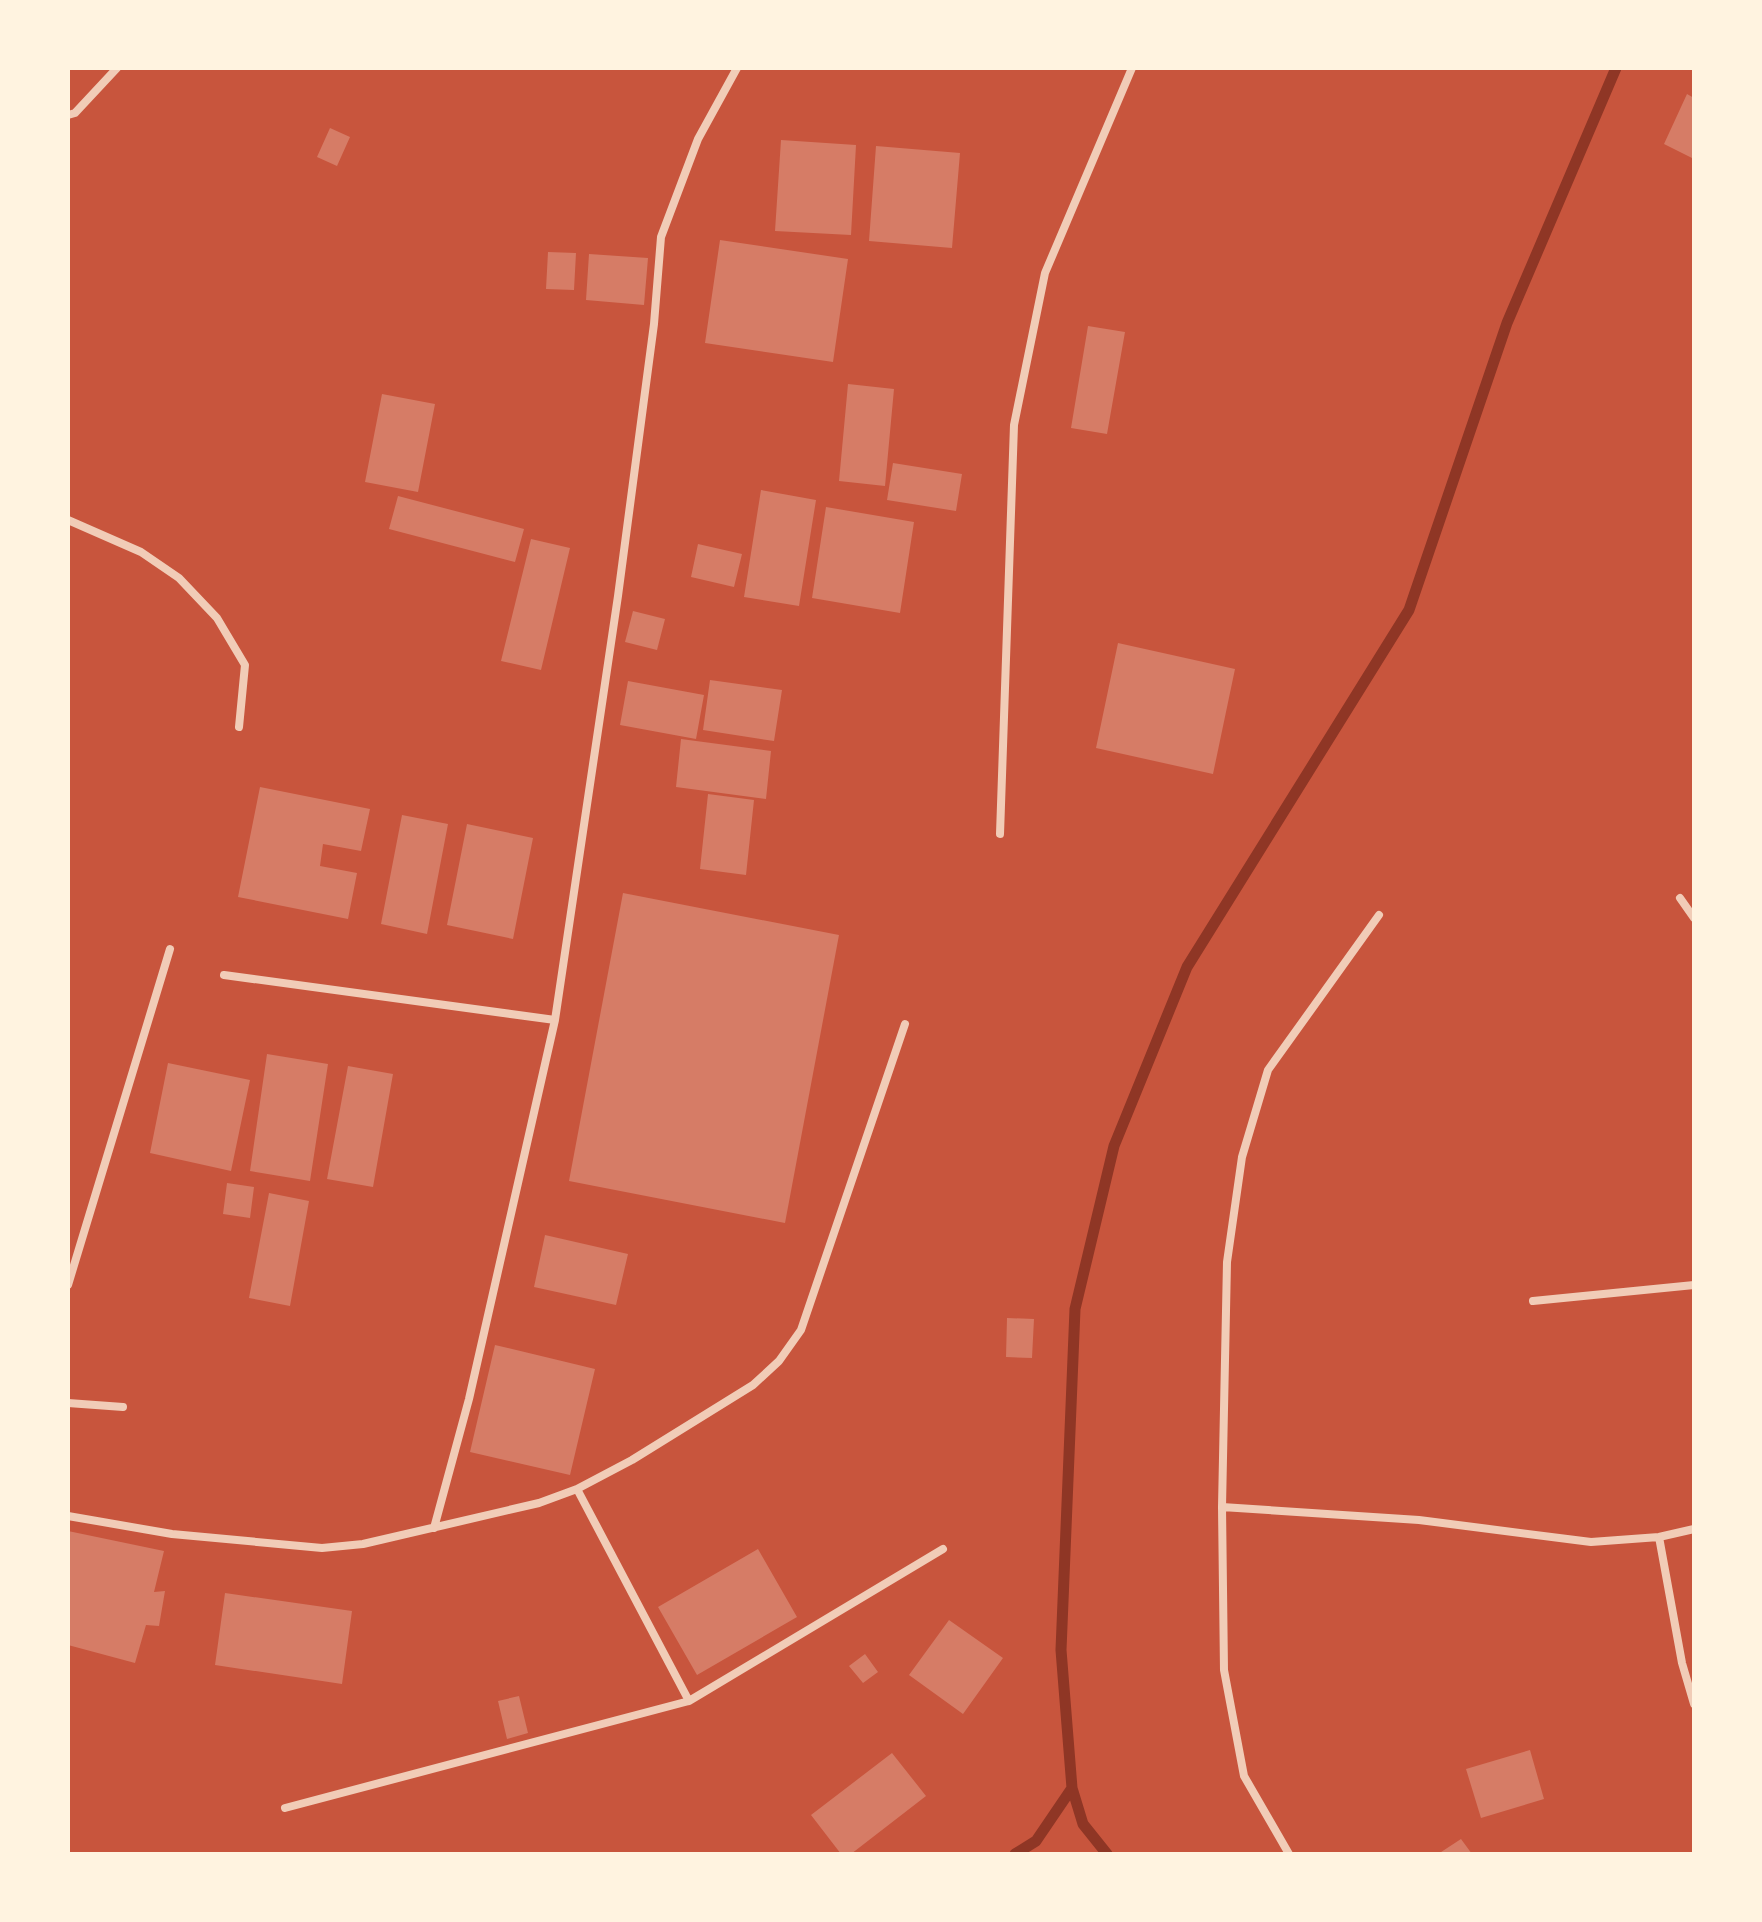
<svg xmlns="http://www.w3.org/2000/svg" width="1762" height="1922" font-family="'Alegreya Sans',sans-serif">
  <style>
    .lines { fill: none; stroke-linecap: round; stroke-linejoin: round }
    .stream { stroke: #8f3625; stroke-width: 11 }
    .building { fill: #d67c66 }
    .service { stroke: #f1ccb7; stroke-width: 8 }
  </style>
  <rect width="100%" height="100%" fill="#c8553d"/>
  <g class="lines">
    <!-- stream -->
    <path class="stream" d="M1072,1788L1083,1824L1107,1854
      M1015,1854L1036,1841L1072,1788L1061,1650L1075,1309L1114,1146L1187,967L1409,610L1507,323L1616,68"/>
  </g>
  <!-- building -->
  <path class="building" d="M1687,94L1694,98V159L1664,144Z
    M330,128L350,137L337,166L317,157Z
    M781,140L856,145L851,235L775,231Z
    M876,146L960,153L952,248L869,241Z
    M720,240L848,259L833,362L705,343Z
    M548,252L576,253L574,290L546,289Z
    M589,254L648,258L644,305L586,300Z
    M1088,326L1125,332L1107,434L1071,428Z
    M848,384L894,389L885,486L839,481Z
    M382,394L435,404L418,492L365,482Z
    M893,463L962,474L956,511L887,500Z
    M761,490L816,500L799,606L744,597Z
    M398,496L524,529L515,562L389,529Z
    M826,507L914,522L900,613L812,598Z
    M531,539L570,548L541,670L501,661Z
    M698,544L742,554L734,587L691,577Z
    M633,611L665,619L657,650L625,642Z
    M1118,643L1235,669L1213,774L1096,748Z
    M710,680L782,690L774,741L703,730Z
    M628,681L704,695L696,739L620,725Z
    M681,739L771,751L766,799L676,787Z
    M260,787L370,809L361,851L323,844L320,866L357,873L348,919L238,897Z
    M708,794L754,800L746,875L700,869Z
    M402,815L448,824L427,934L381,924Z
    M467,824L533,838L513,939L447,925Z
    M623,893L839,935L785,1223L569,1181Z
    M267,1054L328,1064L310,1181L250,1171Z
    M168,1063L250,1080L231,1171L150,1153Z
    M348,1066L393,1074L373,1187L327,1179Z
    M227,1183L254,1187L250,1218L223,1214Z
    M269,1193L309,1201L290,1306L249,1298Z
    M545,1235L628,1254L616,1305L534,1287Z
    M1007,1318L1034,1319L1032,1358L1006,1357Z
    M495,1345L595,1369L570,1475L470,1452Z
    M68,1531L164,1551L154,1592L165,1591L159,1626L146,1625L135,1663L68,1645Z
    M758,1549L797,1617L697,1675L658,1607Z
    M225,1593L352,1611L342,1684L215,1665Z
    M949,1620L1003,1658L963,1714L909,1675Z
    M865,1654L878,1672L863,1683L849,1666Z
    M519,1696L528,1733L507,1739L498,1701Z
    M1530,1750L1544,1799L1481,1818L1466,1769Z
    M892,1753L926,1796L851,1854H841L811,1815Z
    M1461,1839L1472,1854H1438Z"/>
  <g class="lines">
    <!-- service -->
    <path class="service" d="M68,115L75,113L117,68
      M68,520L141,552L179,578L217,618L245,665L239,727
      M1000,834L1014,425L1045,273L1132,68
      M1680,898L1694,918
      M224,975L555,1020
      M68,1285L170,949
      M1533,1301L1694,1285
      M68,1403L123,1407
      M577,1489L689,1701
      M1222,1507L1419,1520L1591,1542L1659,1537L1694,1529
      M68,1516L172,1534L322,1548L363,1544L539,1503L577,1489L632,1460L753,1385L779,1361L801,1330L905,1024
      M434,1528L469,1399L555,1020L618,596L654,324L661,237L698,139L737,68
      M1659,1537L1682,1663L1694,1704
      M285,1808L689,1701L943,1549
      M1289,1854L1244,1776L1224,1670L1222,1507L1227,1262L1242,1157L1268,1070L1379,915"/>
  </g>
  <!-- border -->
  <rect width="1762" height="1922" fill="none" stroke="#fff3e0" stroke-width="140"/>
</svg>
